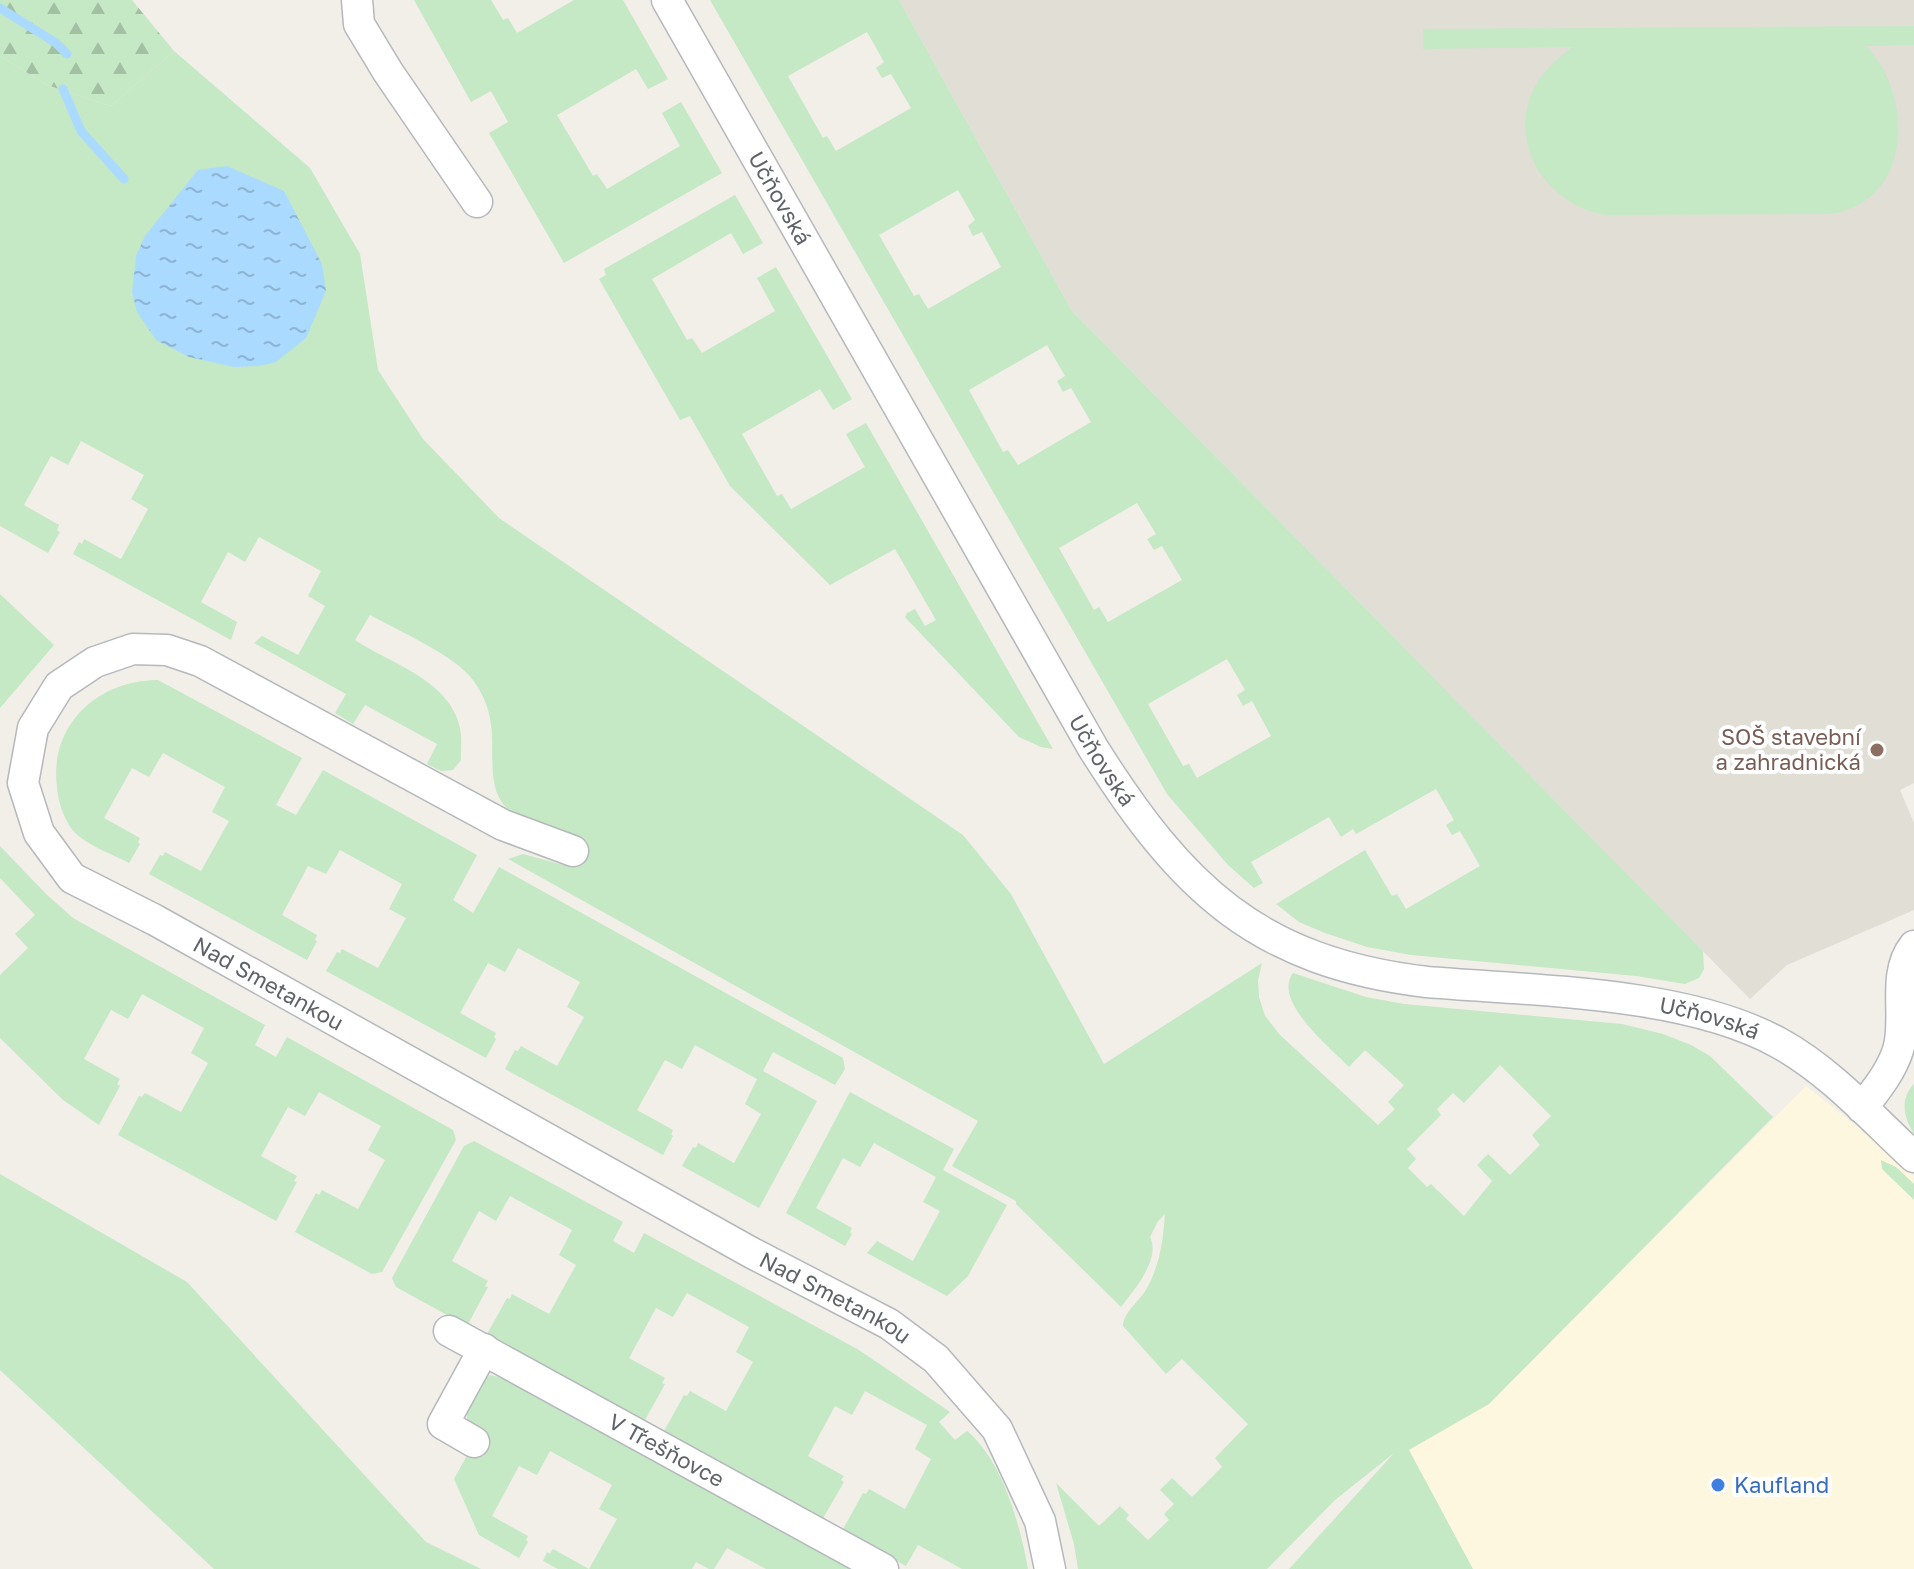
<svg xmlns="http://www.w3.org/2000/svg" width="1914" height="1569" font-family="'Golos Text',sans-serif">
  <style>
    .commercial { fill: #fef7e0 }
    .education { fill: #e1ded6 }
    .green { fill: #c5e8c5; fill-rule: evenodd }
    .forest { fill: url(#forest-firs) }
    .water { fill: url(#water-ripples) }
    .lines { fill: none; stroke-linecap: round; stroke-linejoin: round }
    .stream { stroke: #aadaff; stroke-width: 9 }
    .street-casing { stroke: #b5b8bc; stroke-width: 33 }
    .street { stroke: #fff; stroke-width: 30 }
    .education-dot { fill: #8d6e63; stroke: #fff; stroke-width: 3 }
    .shop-dot { fill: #3f7fe0; stroke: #fff; stroke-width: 3 }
    .labels { text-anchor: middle; stroke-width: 8; stroke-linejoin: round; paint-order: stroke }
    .street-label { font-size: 22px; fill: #5f6368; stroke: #fff }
    .education-label { font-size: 22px; fill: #785e54; stroke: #fff; text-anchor: end }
    .shop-label { font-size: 22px; fill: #366cbe; stroke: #fff; text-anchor: start }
  </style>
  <defs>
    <pattern id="forest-firs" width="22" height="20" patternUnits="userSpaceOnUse" patternTransform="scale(2)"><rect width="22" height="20" fill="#c5e8c5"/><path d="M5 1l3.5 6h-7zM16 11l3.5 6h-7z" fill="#a3c0a4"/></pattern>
    <pattern id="water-ripples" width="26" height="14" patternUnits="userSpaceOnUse" patternTransform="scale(2)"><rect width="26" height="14" fill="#aadaff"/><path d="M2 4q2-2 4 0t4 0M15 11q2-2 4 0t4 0" fill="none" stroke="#8eb4d2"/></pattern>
  </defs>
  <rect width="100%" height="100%" fill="#f1efe8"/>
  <!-- commercial -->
  <path class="commercial" d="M1806,1086L1892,1154L1914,1176V1569H1470L1399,1449L1489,1404Z"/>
  <!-- education -->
  <path class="education" d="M899,0H1914V783L1900,790L1914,823V910L1787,965L1750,999L1072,311Z"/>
  <!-- green -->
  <path class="green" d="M414,0H491L503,20L508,18L517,33L574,0H623L668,79L648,89L636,69L557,115L593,176L597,174L607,189L680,146L662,113L681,102L722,173L564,263L489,133L508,122L491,91L471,102Z
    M710,0H899L1072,311L1703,951L1704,969L1699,978L1685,984L1636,976L1411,955L1367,947L1325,933L1299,922L1276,904L1365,850L1392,896L1397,894L1406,909L1480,866L1460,831L1452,835L1446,825L1454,820L1436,789L1356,834L1353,829L1341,837L1329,817L1251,862L1263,883L1254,888L1228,865L1167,794ZM867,32L884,62L876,68L882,78L891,74L911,108L836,151L827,136L823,138L788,76ZM958,190L975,220L968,226L973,236L982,232L1001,267L928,309L919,294L914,296L879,235ZM1047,345L1065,376L1057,381L1063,392L1071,388L1091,422L1018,465L1008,450L1003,452L969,390ZM1137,503L1156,534L1147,539L1154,550L1162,546L1182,580L1108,622L1099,607L1094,610L1059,548ZM1227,659L1245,690L1237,695L1243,706L1252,701L1271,736L1197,778L1189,764L1183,766L1148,704Z
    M1914,26V45L1866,46C1914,94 1914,204 1828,214L1606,215C1545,205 1504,140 1537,83C1546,68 1559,58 1572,47L1423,49V29Z
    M174,51L310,168L360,254L378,370L423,439L499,518L963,835L1011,894L1104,1064L1262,963L1258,980L1259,997L1265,1016L1280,1035L1378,1125L1395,1109L1388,1102L1404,1085L1365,1050L1349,1067C1330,1047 1272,1001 1293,973L1366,997L1404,1004L1622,1024L1663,1034L1691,1045L1710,1056L1773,1117L1489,1404L1409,1450L1473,1569H1289L1394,1453L1335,1500L1267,1569H1078L1074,1544L1056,1483L1099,1526L1120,1506L1129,1515L1126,1519L1148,1540L1169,1520L1164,1514L1174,1504L1160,1490L1172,1478L1192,1497L1222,1467L1215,1458L1248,1424L1182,1359L1166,1374L1123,1326C1124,1311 1140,1301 1147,1288C1160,1264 1163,1242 1165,1214L1158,1221L1150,1237C1161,1259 1134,1290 1121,1307L1016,1204V1201L952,1166L978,1121L508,859L523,854L563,865L569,834C548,828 524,822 507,808C486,789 495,750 491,725C489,708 483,694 473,680C456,656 397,630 370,615L355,640C391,664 450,680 460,728C462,738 461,750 461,760L453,770L441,771L427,764L437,744L365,705L353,724L335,713L346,694L254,643L262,636L298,655L325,606L308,596L321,571L259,537L245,562L228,552L201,602L237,622L231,640L73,554L79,542L82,544L84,539L121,559L148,509L131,499L144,475L81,441L68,465L51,456L24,505L59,525L57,530L60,532L48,553L0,526V56L47,85L111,106ZM1500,1065L1551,1116L1532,1135L1540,1145L1510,1175L1488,1154L1477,1165L1492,1181L1464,1216L1431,1184L1427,1187L1408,1168L1416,1159L1407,1149L1441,1115L1437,1109L1453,1093L1464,1103Z
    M735,195L763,243L743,254L731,233L652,279L687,340L692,338L702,353L775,311L757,278L776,267L852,399L833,410L820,389L742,434L777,496L782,494L791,509L865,467L846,434L866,423L1053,749L1041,747L1019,737L905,617L907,613L915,609L925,626L936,620L895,549L830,585L730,486L690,416L680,420L599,279L606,275L604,269Z
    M0,594L54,645L0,708Z
    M158,680L302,758L276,805L296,815L323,770L477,855L453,900L473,913L499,867L843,1058L845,1069L835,1085L773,1052L763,1071L817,1101L759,1208L682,1166L693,1147L696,1148L698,1143L734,1163L761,1114L745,1104L757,1079L695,1045L682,1069L665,1060L637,1110L673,1130L671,1134L673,1136L663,1155L505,1069L515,1050L518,1051L521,1046L557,1066L584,1017L567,1007L580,982L518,948L505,972L488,963L460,1013L496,1033L494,1037L496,1039L486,1058L326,971L337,952L340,953L342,949L378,968L406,918L389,909L402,884L340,850L326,874L308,866L282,915L317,935L315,940L317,941L307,960L149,874L160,855L163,856L165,852L201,871L229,821L212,812L225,787L163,753L149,777L132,768L104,818L140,838L138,842L140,844L129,863C112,854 83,844 71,828C63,816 58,801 57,787C49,725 98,680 158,680Z
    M0,846L46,894L73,918L265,1025L255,1045L276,1057L287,1037L453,1130L456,1140L382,1272L372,1274L295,1232L316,1193L319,1195L322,1190L358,1209L385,1160L368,1150L381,1126L319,1092L305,1116L288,1107L261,1156L297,1176L294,1181L297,1182L276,1221L118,1135L139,1096L142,1097L145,1093L181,1112L208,1063L191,1053L204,1028L142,994L128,1019L111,1010L84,1059L120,1079L117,1084L120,1086L99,1125L63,1100L0,1038V975L28,948L15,934L35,915L0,878Z
    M1914,1084V1134C1903,1117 1900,1098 1914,1084Z
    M850,1092L954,1149L943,1170L1007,1205L968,1276L947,1296L867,1253L877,1241L913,1261L940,1211L923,1202L936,1177L874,1143L860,1167L843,1158L816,1208L852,1228L850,1232L852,1234L845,1246L786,1213Z
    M474,1141L623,1222L613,1241L634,1253L644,1233L859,1350L950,1412L939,1422L955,1440L967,1431C1003,1461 1020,1525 1028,1569H962L918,1545L906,1566L842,1531L863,1493L866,1494L869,1489L905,1509L931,1459L915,1449L927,1425L865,1391L852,1415L835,1406L808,1456L844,1476L841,1480L844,1482L822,1520L663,1433L684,1395L687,1396L690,1391L726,1411L753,1362L736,1352L749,1327L687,1293L673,1317L656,1308L629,1358L665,1378L662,1383L665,1384L644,1422L486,1336L507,1298L510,1299L512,1294L549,1314L576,1265L559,1255L572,1230L510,1196L496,1221L479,1211L452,1261L488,1281L485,1286L488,1287L467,1326L396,1287L392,1278L464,1146Z
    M1881,1160L1896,1167L1914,1184V1200L1882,1169Z
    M0,1174L187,1282L426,1542L481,1569H214L0,1370Z
    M490,1375L511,1380L846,1563L849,1569H766L727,1548L714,1569H709L696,1562L692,1569H558L543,1561L547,1552L550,1554L553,1549L589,1569L617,1519L599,1509L612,1485L550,1451L537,1475L519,1466L492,1516L528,1536L526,1540L528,1542L519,1558L479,1535L454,1479L480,1432C476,1430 471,1426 469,1423C461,1411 480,1381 490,1375Z"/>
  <!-- forest -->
  <path class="forest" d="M0,0H132L174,51L111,106L47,85L0,56Z"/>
  <!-- water -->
  <path class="water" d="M227,166L284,191L322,264L326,291L306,338L276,362L259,366L234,367L189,357L156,340L137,312L132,292L136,256L145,236L198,170Z"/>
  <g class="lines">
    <!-- stream -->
    <path class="stream" d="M0,8L56,43L67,54
      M63,89L81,131L124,179"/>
    <!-- street casing -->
    <g class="street-casing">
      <g id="street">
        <path d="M357,0L359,24L388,72L477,202"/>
        <path id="s1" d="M667,0L1093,748C1181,888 1257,962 1427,982C1534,991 1685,991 1779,1043C1830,1071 1872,1118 1914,1157"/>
        <path id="s2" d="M573,851L503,825L200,661L167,650L133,649L95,662L59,686L33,728L23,783L39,833L72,878L155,920L752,1253L889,1324L936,1359L997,1429L1040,1521L1050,1569"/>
        <path d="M1862,1108C1876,1090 1891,1072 1898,1050C1908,1018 1891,975 1914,946"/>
        <path id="s3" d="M449,1331L883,1569"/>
        <path d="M474,1442L443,1424L484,1349"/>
      </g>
    </g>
    <!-- street -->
    <use href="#street" class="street"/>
  </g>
  <!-- markers -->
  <circle class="education-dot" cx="1877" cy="750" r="8"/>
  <circle class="shop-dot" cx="1718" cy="1485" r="8"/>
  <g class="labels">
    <!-- street labels -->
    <g class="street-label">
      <text dy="8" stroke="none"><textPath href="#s1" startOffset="228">Učňovská</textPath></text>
      <text dy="8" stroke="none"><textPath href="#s1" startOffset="876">Učňovská</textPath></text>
      <text dy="8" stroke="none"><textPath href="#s2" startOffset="1008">Nad Smetankou</textPath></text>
      <text dy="8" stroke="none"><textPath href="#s1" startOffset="1572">Učňovská</textPath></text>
      <text dy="8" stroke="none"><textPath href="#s2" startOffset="1656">Nad Smetankou</textPath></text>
      <text dy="8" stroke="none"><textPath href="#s3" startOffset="248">V Třešňovce</textPath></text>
    </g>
    <!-- education labels -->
    <g class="education-label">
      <text x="1861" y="745">SOŠ stavební<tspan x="1861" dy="25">a zahradnická</tspan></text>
    </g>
    <!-- shop labels -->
    <g class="shop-label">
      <text x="1734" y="1493">Kaufland</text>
    </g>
  </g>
</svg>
